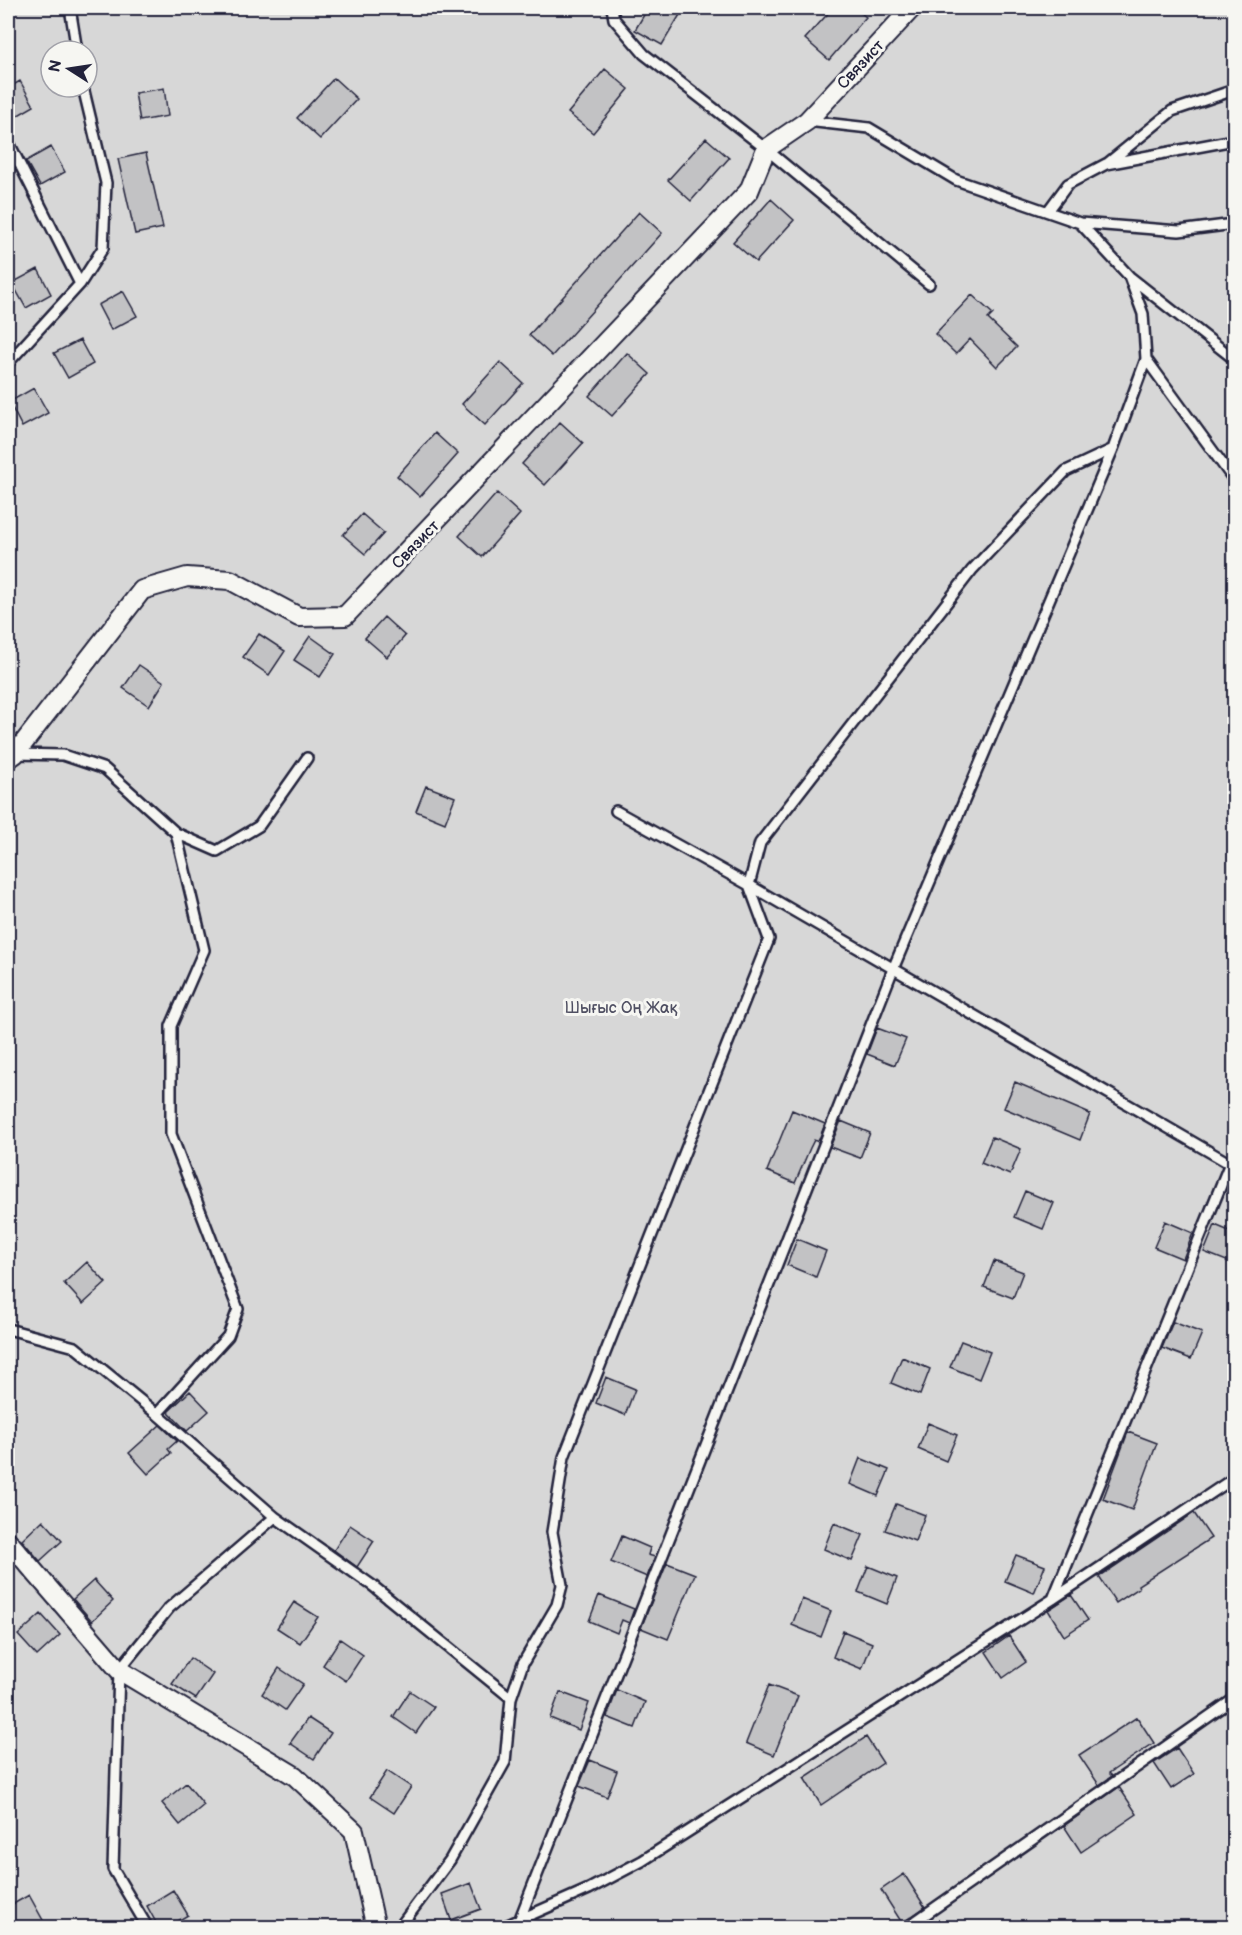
<svg xmlns="http://www.w3.org/2000/svg" width="1242" height="1935" font-family="'Balsamiq Sans',sans-serif">
  <style>
    .green { fill: #d7d7d7; stroke: #7c7c89; stroke-width: 1.5; fill-rule: evenodd }
    .building { fill: #c2c2c4; stroke: #22223b; stroke-width: 1.5 }
    .lines { fill: none; stroke-linecap: round; stroke-linejoin: round }
    .service-casing { stroke: #22223b; stroke-width: 14 }
    .minor-casing { stroke: #22223b; stroke-width: 22 }
    .service { stroke: #f6f6f2; stroke-width: 9 }
    .minor { stroke: #f6f6f2; stroke-width: 18 }
    .labels { text-anchor: middle; stroke-width: 6; stroke-linejoin: round; paint-order: stroke }
    .street-label { font-size: 16px; fill: #22223b; stroke: #f6f6f2 }
    .park-label { font-size: 16px; fill: #4f4f62; stroke: #f6f6f2 }
  </style>
  <rect width="100%" height="100%" fill="#f6f6f2"/>
  <filter id="ink" filterUnits="userSpaceOnUse"><feTurbulence type="fractalNoise" baseFrequency=".0167" numOctaves="2"/><feDisplacementMap in="SourceGraphic" scale="12" xChannelSelector="R" yChannelSelector="G"/><feConvolveMatrix kernelMatrix="1 2 1 2 8 2 1 2 1" color-interpolation-filters="sRGB"/></filter>
  <g filter="url(#ink)">
    <!-- green -->
    <path class="green" d="M8,8H1234V1927H8ZM51,51H87V87H51Z"/>
    <!-- building -->
    <path class="building" d="M648,8H684L662,45L635,30Z
      M833,8H855L866,17L829,60L805,39Z
      M605,69L629,89L593,133L568,113Z
      M334,78L357,99L320,139L297,118Z
      M20,81L34,106L8,121V88Z
      M164,88L168,116L140,121L135,93Z
      M706,138L729,158L691,201L668,180Z
      M51,147L65,172L40,186L26,161Z
      M146,153L163,228L135,234L118,159Z
      M771,199L794,220L756,262L733,242Z
      M639,212L662,233L552,356L529,335Z
      M38,269L51,294L26,308L12,283Z
      M123,291L137,316L111,330L98,305Z
      M972,295L993,314L988,319L1017,347L997,367L970,339L956,354L935,334Z
      M80,340L93,364L68,378L54,353Z
      M627,353L650,374L612,416L589,396Z
      M500,362L523,383L485,425L462,404Z
      M34,388L48,413L22,427L9,402Z
      M560,422L583,443L545,485L522,464Z
      M435,433L458,454L420,497L397,476Z
      M497,493L520,514L482,557L459,536Z
      M362,514L384,533L365,554L343,535Z
      M384,617L405,636L387,657L365,638Z
      M259,634L285,651L269,675L243,657Z
      M310,636L335,654L320,677L294,660Z
      M139,665L164,682L149,706L123,688Z
      M426,786L455,797L445,823L416,811Z
      M877,1028L906,1039L895,1065L867,1054Z
      M1015,1082L1090,1114L1080,1140L1004,1108Z
      M792,1110L825,1124L818,1142L814,1140L810,1148L795,1183L767,1171Z
      M841,1121L870,1133L860,1158L830,1147Z
      M992,1137L1021,1149L1010,1175L981,1163Z
      M1025,1191L1054,1203L1043,1229L1014,1217Z
      M1165,1221L1193,1233L1183,1259L1154,1247Z
      M1215,1225L1234,1233V1264L1204,1252Z
      M797,1239L826,1251L816,1277L787,1265Z
      M994,1261L1023,1272L1013,1298L984,1287Z
      M87,1262L106,1283L83,1304L64,1283Z
      M1173,1322L1202,1333L1191,1359L1162,1348Z
      M961,1341L990,1352L979,1379L950,1367Z
      M902,1357L930,1369L920,1395L891,1383Z
      M606,1377L635,1389L625,1415L596,1403Z
      M190,1391L209,1411L187,1431L168,1412Z
      M928,1423L957,1435L946,1461L918,1449Z
      M160,1425L177,1441L168,1449L171,1453L148,1474L129,1453Z
      M1128,1432L1157,1443L1132,1510L1103,1499Z
      M860,1458L889,1470L878,1496L850,1484Z
      M896,1504L925,1515L915,1541L885,1530Z
      M1194,1513L1211,1538L1138,1585L1139,1588L1116,1603L1099,1577Z
      M43,1520L62,1541L40,1561L22,1540Z
      M834,1523L863,1535L852,1561L824,1549Z
      M350,1525L374,1541L357,1567L334,1550Z
      M622,1536L650,1548L648,1555L655,1557L647,1577L611,1562Z
      M1016,1555L1045,1566L1034,1593L1005,1581Z
      M667,1563L695,1574L668,1639L641,1628Z
      M868,1566L897,1578L887,1604L858,1592Z
      M94,1580L113,1601L92,1621L73,1599Z
      M599,1595L634,1609L629,1623L622,1620L617,1633L589,1621Z
      M1071,1595L1088,1620L1064,1636L1048,1610Z
      M802,1599L831,1611L821,1637L792,1625Z
      M294,1602L318,1617L300,1643L277,1628Z
      M41,1614L60,1635L37,1656L18,1635Z
      M843,1631L872,1643L862,1669L833,1657Z
      M1009,1636L1026,1662L1003,1678L986,1652Z
      M340,1639L363,1655L346,1681L323,1665Z
      M190,1658L213,1674L196,1699L172,1684Z
      M279,1668L303,1684L285,1710L262,1694Z
      M769,1685L798,1696L774,1755L746,1743Z
      M617,1690L645,1702L635,1728L607,1717Z
      M410,1691L434,1707L416,1733L393,1717Z
      M560,1692L589,1703L579,1730L550,1718Z
      M1137,1717L1154,1743L1109,1773L1112,1776L1099,1785L1079,1755Z
      M308,1718L331,1733L314,1759L290,1743Z
      M866,1737L883,1763L821,1805L804,1778Z
      M1177,1748L1194,1774L1171,1789L1154,1763Z
      M590,1760L617,1771L607,1797L579,1786Z
      M387,1771L411,1787L394,1813L370,1797Z
      M186,1783L204,1805L180,1825L162,1803Z
      M1119,1787L1137,1814L1081,1852L1064,1826Z
      M904,1874L925,1907L902,1923L881,1890Z
      M471,1883L481,1909L451,1920L442,1894Z
      M173,1890L188,1915L166,1928H159L147,1906Z
      M29,1895L44,1922L35,1928H15L8,1915V1907Z"/>
    <g class="lines">
      <!-- service casing -->
      <g class="service-casing">
        <path id="service" d="M70,8L77,51
          M612,8L614,19L644,54L766,149L929,284
          M8,141L80,284
          M1108,163L1172,111L1234,90
          M1048,211L1068,184L1106,164L1234,140
          M1080,223L1179,231L1234,224
          M1130,277L1234,359
          M1146,359L1234,480
          M8,363L80,284L103,248L106,183L83,87
          M1113,449L1066,471L972,570L760,843L749,885L1234,1166
          M15,754L63,755L105,769L176,833L204,950L171,1026V1134L238,1309L228,1336L157,1414L275,1517L169,1608L119,1670L113,1869L148,1928
          M176,833L217,851L259,826L307,758
          M8,1329L75,1347L157,1414
          M275,1517L373,1586L511,1698L523,1663L557,1605L562,1585L552,1532L564,1457L769,939L749,885L616,811
          M1053,1599L1230,1163
          M519,1921L893,969L1113,449L1146,359L1143,314L1129,276L1080,223L956,180L869,128L807,121
          M399,1928L450,1860L505,1762L511,1698
          M501,1928L589,1889L642,1861L1053,1599L1234,1478
          M906,1928L1234,1699"/>
      </g>
      <!-- minor casing -->
      <g class="minor-casing">
        <path id="minor" d="M8,759L15,754L142,590L187,577L230,580L299,617L345,616L749,191L766,149L807,121L912,8
          M8,1541L119,1670L295,1776L354,1831L376,1928"/>
      </g>
      <!-- service -->
      <use href="#service" class="service"/>
      <!-- minor -->
      <use href="#minor" class="minor"/>
    </g>
  </g>
  <g class="labels">
    <!-- street labels -->
    <g class="street-label">
      <text transform="translate(860 64) rotate(-47)" y="6">Связист</text>
      <text transform="translate(415 544) rotate(-46)" y="6">Связист</text>
    </g>
    <!-- park labels -->
    <g class="park-label">
      <text x="621" y="1013">Шығыс Оң Жақ</text>
    </g>
  </g>
  <!-- margin -->
  <rect width="1242" height="1935" fill="none" stroke="#f6f6f2" stroke-width="30"/>
  <rect x="15" y="15" width="1212" height="1905" fill="none" stroke="#22223b" stroke-width="2" filter="url(#ink)"/>
  <!-- north arrow -->
  <g transform="translate(69 69) rotate(282)"><circle r="28" fill="#f6f6f2" stroke="#a1a1a9" stroke-width="1.5"/>
  <path d="M0-4.5L10 22L0 15L-10 22Z" fill="#22223b"/>
  <text y="-9" font-size="16" font-weight="bold" text-anchor="middle" fill="#22223b">N</text>
  </g>
</svg>
